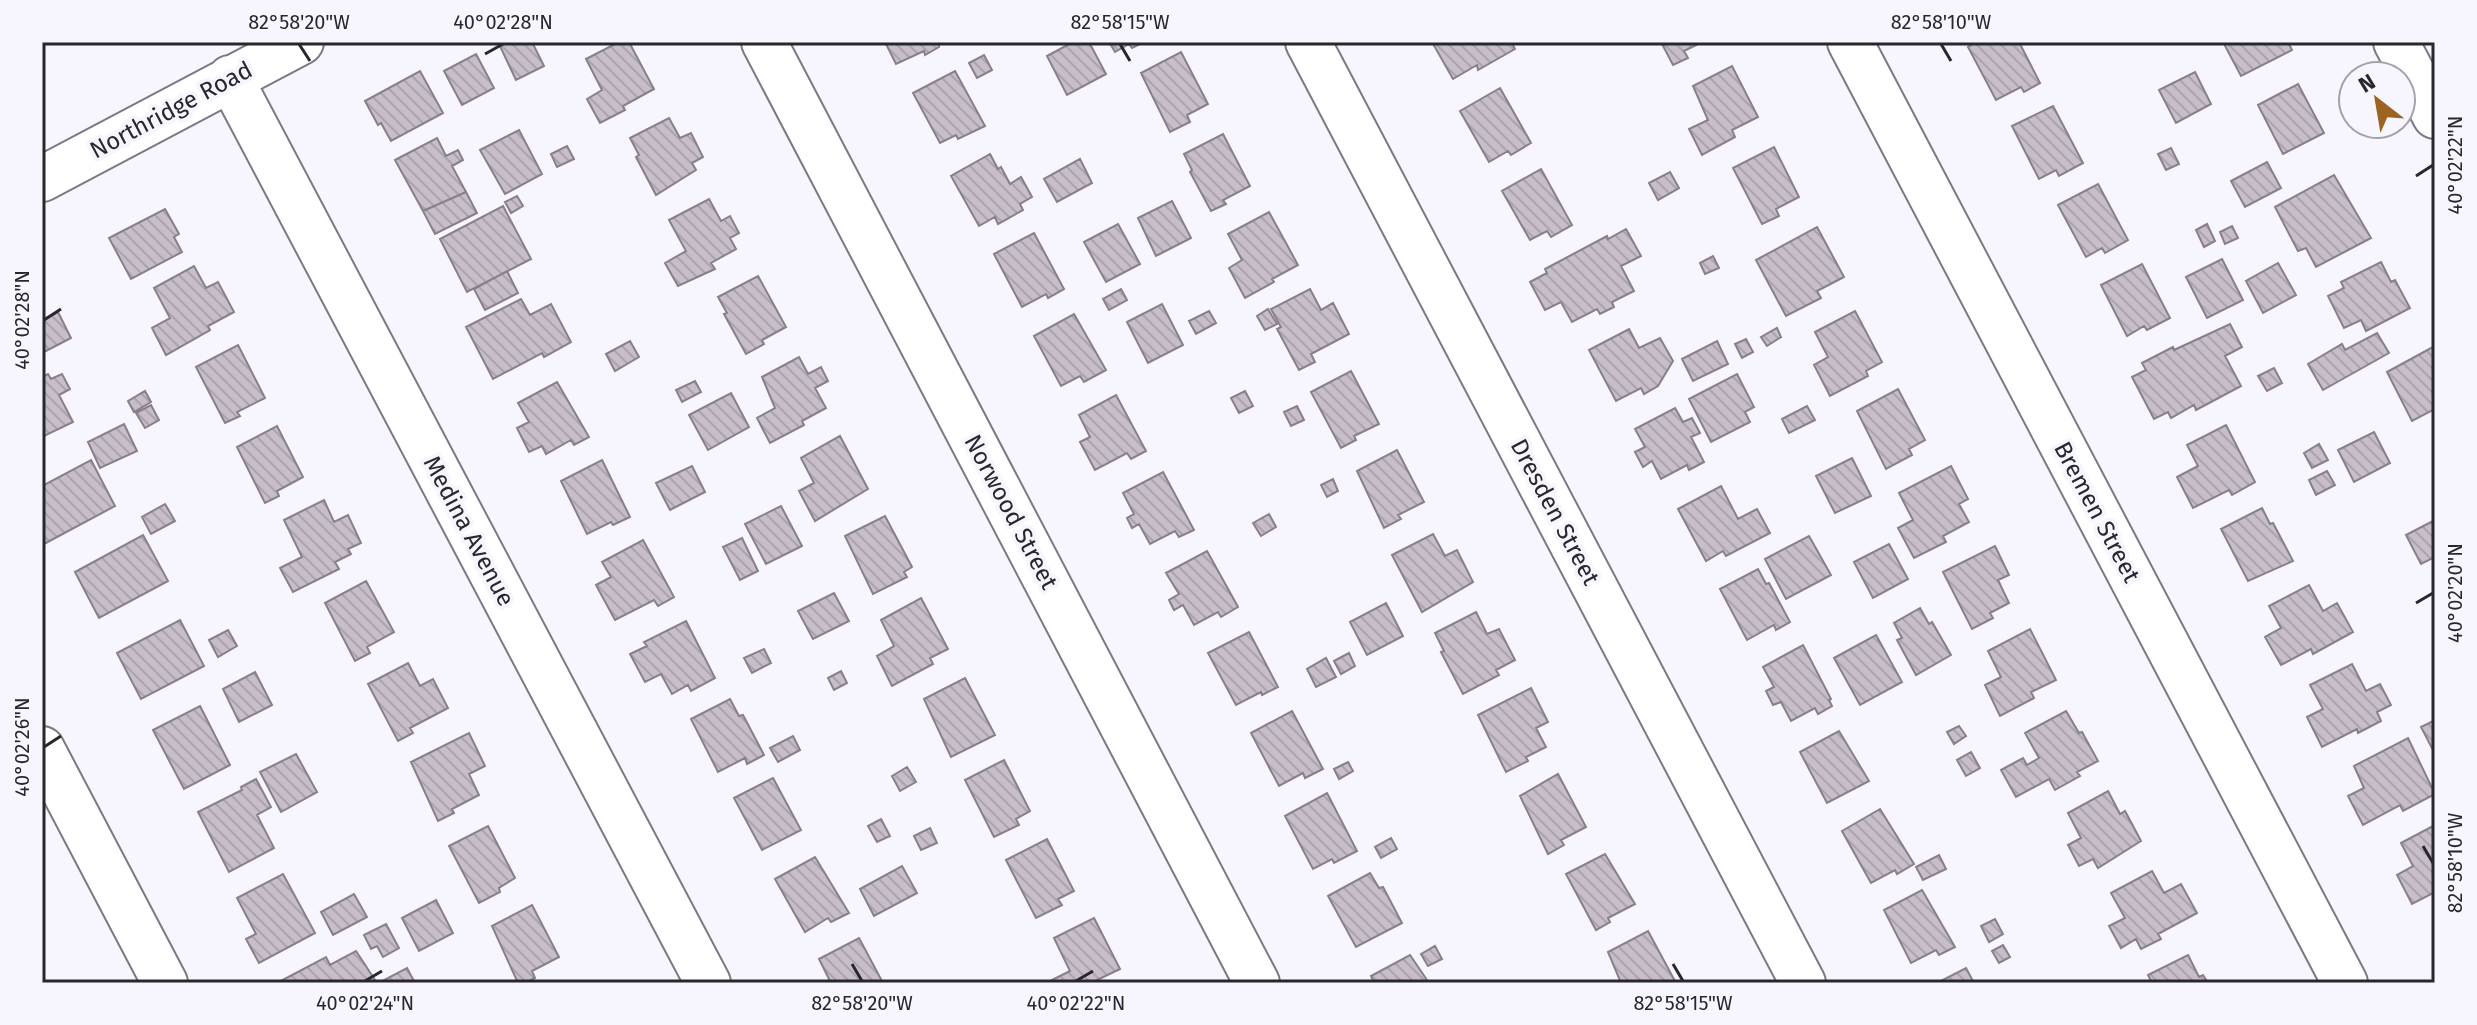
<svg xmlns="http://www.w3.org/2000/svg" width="2477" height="1025" font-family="'Fira Sans',sans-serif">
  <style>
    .building { fill: url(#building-back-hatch); stroke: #887f8b; stroke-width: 2 }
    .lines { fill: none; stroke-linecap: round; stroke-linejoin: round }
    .minor-casing { stroke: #7a7986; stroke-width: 48 }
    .minor { stroke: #fff; stroke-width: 44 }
    .ticks { fill: none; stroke: #27272c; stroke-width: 3 }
    .labels { text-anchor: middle; stroke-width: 8; stroke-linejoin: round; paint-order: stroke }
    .street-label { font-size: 24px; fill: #27272c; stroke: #f7f6ff }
    .neatline { fill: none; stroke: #27272c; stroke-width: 3 }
    .ticks-label { font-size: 20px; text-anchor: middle; fill: #27272c }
  </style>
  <defs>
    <pattern id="building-back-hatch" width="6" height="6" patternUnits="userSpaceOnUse" patternTransform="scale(2)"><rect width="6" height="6" fill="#c7beca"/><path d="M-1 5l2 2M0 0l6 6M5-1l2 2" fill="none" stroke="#aba3ae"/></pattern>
  </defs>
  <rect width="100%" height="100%" fill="#f7f6ff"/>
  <!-- building -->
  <path class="building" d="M503,42H532L544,66L516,80L499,44Z
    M619,42H629L654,89L623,106L625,110L600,123L587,99L602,90L586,59Z
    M885,42H939V47L925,55L924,51L896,64Z
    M1073,42H1089L1106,74L1067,95L1047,56Z
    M1109,42H1144L1132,48L1129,44L1115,52Z
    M1432,42H1511L1515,49L1478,70L1477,65L1453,79Z
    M1661,42H1702L1684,51L1688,58L1673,65Z
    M1977,42H2019L2040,83L2024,92L2021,87L1996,100L1968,47Z
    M2223,42H2288L2292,50L2241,76Z
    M1181,52L1208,104L1187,115L1190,122L1170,132L1141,73Z
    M476,54L494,88L462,105L444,71Z
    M984,55L992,70L977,78L969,63Z
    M1732,66L1758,117L1732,130L1735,137L1702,155L1689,129L1708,120L1693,86Z
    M420,71L443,113L391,141L381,123L378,125L365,101Z
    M955,71L985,126L958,139L956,135L940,143L913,93Z
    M2195,72L2211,104L2176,123L2159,90Z
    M2298,84L2324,133L2283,154L2258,105Z
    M1500,88L1531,143L1511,155L1508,151L1489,162L1460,111Z
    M2053,106L2083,163L2059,176L2056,170L2039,179L2012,126Z
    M669,118L680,138L691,133L703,157L692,163L696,170L656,195L636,157L639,155L630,138Z
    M519,130L542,174L505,194L480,150Z
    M1223,134L1250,186L1223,200L1226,204L1211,211L1190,172L1192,170L1184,154Z
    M437,138L446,156L458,150L463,160L452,166L466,192L423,211L395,160Z
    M567,146L574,159L557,167L551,154Z
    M1774,147L1799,197L1776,209L1779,216L1762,224L1733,168Z
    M2171,148L2179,164L2166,170L2158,154Z
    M990,154L998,169L1001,167L1010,184L1021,177L1032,197L1020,204L1023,210L998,224L995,217L979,226L951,176Z
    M1080,159L1092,183L1057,202L1044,179Z
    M2267,162L2281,188L2245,207L2231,181Z
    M1541,169L1572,225L1551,237L1547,231L1530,240L1502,191Z
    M1670,172L1679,188L1658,200L1649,183Z
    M2334,175L2371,238L2316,267L2306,248L2298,251L2275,207Z
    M2098,184L2128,240L2105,253L2102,248L2086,257L2058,205Z
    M466,192L477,213L435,234L423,211Z
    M517,196L523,206L511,213L505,202Z
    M709,199L721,221L730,216L739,233L730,238L736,249L711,263L715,269L678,286L665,263L686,251L669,220Z
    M1172,201L1191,238L1156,256L1138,218Z
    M503,206L531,259L467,292L440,239Z
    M165,209L179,234L174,237L182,252L131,279L109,238Z
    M1269,212L1298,265L1272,279L1274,282L1245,298L1229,268L1242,260L1228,234Z
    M1118,224L1140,264L1106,282L1084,242Z
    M2207,224L2215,241L2204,247L2196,230Z
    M2232,226L2238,238L2225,244L2220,232Z
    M1817,227L1844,277L1817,291L1821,298L1786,316L1756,260Z
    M1626,229L1641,256L1621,266L1634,291L1612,302L1614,307L1600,314L1597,309L1572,322L1561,302L1545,310L1530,282L1547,273L1545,269L1607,236L1608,239Z
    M1034,233L1064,289L1048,298L1046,294L1022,307L994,254Z
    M1713,256L1719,268L1705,274L1700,263Z
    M2222,259L2243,300L2207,318L2186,277Z
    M2381,262L2391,282L2395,280L2410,308L2366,331L2361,320L2344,328L2328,296L2344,288L2341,282Z
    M2278,263L2296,295L2263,313L2246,281Z
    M2142,264L2170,318L2147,330L2144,326L2127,336L2101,285Z
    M194,266L206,288L218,282L234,312L208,326L210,330L166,355L152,328L170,318L154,288Z
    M507,271L518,293L485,310L474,289Z
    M758,276L786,327L762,340L764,344L746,354L724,314L727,313L718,297Z
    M1121,289L1127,300L1109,310L1103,299Z
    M1310,289L1321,310L1333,303L1349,334L1311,354L1315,362L1299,370L1277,329L1281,327L1271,309Z
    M521,299L530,315L551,304L571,342L544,357L542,353L493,379L466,327Z
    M1162,304L1183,345L1148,363L1127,322Z
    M1268,309L1277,324L1265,330L1257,316Z
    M1209,311L1216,323L1196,334L1189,321Z
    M1855,311L1882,362L1866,371L1868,376L1830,396L1814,365L1828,357L1815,332Z
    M58,312L71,338L42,353V320Z
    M1074,314L1106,370L1084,382L1080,376L1061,386L1034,336Z
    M2230,324L2242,347L2225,356L2241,386L2196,410L2194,405L2171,418L2168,412L2154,419L2132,377L2146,370L2142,363L2173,347L2174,350Z
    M1777,328L1781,337L1767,346L1761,337Z
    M1629,329L1639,348L1660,338L1673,361L1658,386L1644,394L1641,388L1616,401L1589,350Z
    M2377,333L2389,353L2323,390L2308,364L2342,344L2345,350Z
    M1746,339L1753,352L1742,358L1735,344Z
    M630,341L639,357L615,371L606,354Z
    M1717,341L1728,364L1693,381L1682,359Z
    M238,345L265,398L237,412L240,416L225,423L196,367Z
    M2433,347L2435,409L2412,421L2387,372Z
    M799,357L808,374L821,367L828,381L815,388L826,408L802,421L804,425L770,443L757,418L775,408L762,377Z
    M2274,368L2282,383L2267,391L2258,376Z
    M1351,371L1379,424L1354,436L1356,440L1341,448L1311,392Z
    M48,374L51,379L62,374L70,389L59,395L73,422L42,437V377Z
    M1737,374L1754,407L1745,412L1750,422L1711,442L1689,399Z
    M695,381L701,392L682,402L676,390Z
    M557,382L589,437L574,445L571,440L546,454L542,446L529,452L517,428L529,422L518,403Z
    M1898,389L1925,440L1909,449L1912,455L1886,469L1857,411Z
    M145,391L151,402L134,412L128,401Z
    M1245,391L1253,406L1239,413L1231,398Z
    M731,393L749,427L708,450L689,415Z
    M1116,395L1146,451L1131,459L1127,453L1095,470L1080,442L1090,437L1079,415Z
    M151,405L159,420L145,428L136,413Z
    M1297,406L1304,420L1291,426L1284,412Z
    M1807,406L1815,420L1789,433L1782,419Z
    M1675,408L1683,422L1692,418L1700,433L1691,437L1704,462L1689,470L1687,465L1661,479L1652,461L1643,467L1635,452L1645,447L1635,429Z
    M124,424L137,451L100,468L88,442Z
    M2226,425L2255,482L2232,495L2229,490L2193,508L2177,477L2198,466L2187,445Z
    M277,426L303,477L277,491L279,496L265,503L237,447Z
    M2374,432L2390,463L2354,482L2338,450Z
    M840,436L868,489L815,521L799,491L814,483L801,458Z
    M2319,444L2328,460L2312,468L2304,453Z
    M1397,450L1424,502L1398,515L1401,519L1384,528L1357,471Z
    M1852,458L1871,496L1835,513L1816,476Z
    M91,460L115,506L44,544L42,486Z
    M602,460L630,517L613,525L611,522L587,534L561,481Z
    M692,466L705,492L670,510L656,483Z
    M1951,466L1968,499L1959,504L1969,522L1943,536L1946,542L1914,558L1898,528L1913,520L1899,493Z
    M2327,471L2335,485L2316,495L2309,480Z
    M1163,472L1194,530L1179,537L1175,531L1150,544L1139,524L1132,528L1127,518L1134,514L1123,493Z
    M1333,479L1338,491L1327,497L1321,485Z
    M1721,486L1738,519L1757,509L1770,533L1726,556L1723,551L1706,561L1678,509Z
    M324,500L334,522L348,515L361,543L348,549L351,554L335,562L339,569L293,592L280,568L302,557L284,520Z
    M165,504L175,521L151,534L142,517Z
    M781,506L802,546L766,564L745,524Z
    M2262,508L2270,524L2273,523L2293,561L2248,581L2221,529Z
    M1269,514L1276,527L1261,536L1253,523Z
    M885,516L912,567L904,572L907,577L873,594L845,536Z
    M2435,520V557L2421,564L2406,535Z
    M1433,534L1445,556L1457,550L1473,582L1422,612L1392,555Z
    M143,535L168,581L99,618L75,572Z
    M1809,536L1831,575L1786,599L1765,559Z
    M742,538L758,571L740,580L723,547Z
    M643,540L674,597L658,606L654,600L615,620L596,585L611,577L602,562Z
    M1889,544L1908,579L1873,598L1854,562Z
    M1995,546L2009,575L1998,580L2009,603L1990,613L1993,618L1972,629L1943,572Z
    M1207,551L1238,607L1221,617L1218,612L1194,625L1183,605L1174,610L1169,600L1179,594L1166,573Z
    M1758,569L1766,584L1769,583L1790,622L1776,630L1774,625L1747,640L1720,589Z
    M366,581L394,632L367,647L370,653L355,661L325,603Z
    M2309,585L2323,611L2337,603L2353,632L2313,654L2311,649L2281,665L2265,637L2281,628L2269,606Z
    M834,593L849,621L813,639L798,611Z
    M921,598L948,649L930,658L933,664L892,686L877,656L894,646L881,620Z
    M1386,603L1403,636L1367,655L1350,622Z
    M1920,608L1929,624L1932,622L1951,655L1916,675L1897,640L1902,638L1894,623Z
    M1476,612L1487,634L1499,629L1515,660L1496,670L1499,675L1463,694L1441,652L1444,651L1435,633Z
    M180,620L204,666L141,699L117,653Z
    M686,621L715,678L691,691L688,685L672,694L661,674L645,682L630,654L647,646L644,642Z
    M2030,629L2056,680L2031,692L2034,698L2000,716L1985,685L2001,677L1988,651Z
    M228,630L237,646L218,657L209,640Z
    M1249,632L1278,687L1262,695L1261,692L1236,705L1208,653Z
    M1876,635L1902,682L1860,705L1834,658Z
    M1803,645L1831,699L1829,700L1832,706L1818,714L1815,708L1791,721L1781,702L1773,705L1766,691L1774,687L1763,667Z
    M764,649L771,663L752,673L744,658Z
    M1349,653L1355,666L1341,674L1334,661Z
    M1326,658L1336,677L1316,687L1307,669Z
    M408,663L420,686L433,679L448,708L410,728L413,733L398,741L368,684Z
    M2352,664L2366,691L2380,684L2391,705L2377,712L2381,721L2358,733L2357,729L2322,747L2307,717L2323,709L2310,685Z
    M841,671L847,683L834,690L828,678Z
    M255,672L272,705L239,722L223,689Z
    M965,678L995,735L951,757L924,699Z
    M1531,688L1548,722L1536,728L1546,747L1526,757L1528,761L1506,772L1478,715Z
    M730,699L739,716L743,715L764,755L747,764L745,758L718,772L691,719Z
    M200,706L230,765L184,789L153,730Z
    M1292,711L1323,769L1305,778L1303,773L1279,786L1251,733Z
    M2066,711L2079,733L2082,732L2098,761L2077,772L2080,776L2055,790L2049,779L2016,797L2001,770L2023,758L2027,765L2039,758L2025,733Z
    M2435,720V754L2421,727Z
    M1959,726L1966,736L1954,744L1947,732Z
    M1839,731L1869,781L1827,803L1800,752Z
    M469,733L485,766L469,774L479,795L452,809L454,813L438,821L411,762Z
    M793,736L800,750L778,762L770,748Z
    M2408,738L2435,794L2403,811L2400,805L2363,825L2348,796L2364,788L2354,766Z
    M1971,752L1980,768L1966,776L1957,760Z
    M296,754L317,792L281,812L260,772Z
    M1004,760L1030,811L1016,819L1019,825L994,837L965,780Z
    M1348,762L1353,771L1339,779L1334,769Z
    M907,767L916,782L900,791L892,776Z
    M1558,774L1586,827L1561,840L1564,845L1548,854L1520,796Z
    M773,778L801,830L762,850L734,798Z
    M256,779L271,807L257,815L274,848L229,872L198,812L242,790L241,787Z
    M2108,791L2120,814L2125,811L2141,841L2098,868L2093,859L2079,866L2068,845L2081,838L2068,813Z
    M1327,793L1357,851L1334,863L1332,859L1313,869L1285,816Z
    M1880,809L1914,864L1897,874L1895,870L1871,883L1842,831Z
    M881,819L890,836L877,842L868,826Z
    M2435,825V896L2433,893L2412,904L2397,875L2413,866L2401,843Z
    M488,826L515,878L499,888L500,892L479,903L449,846Z
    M930,828L937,843L921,850L914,836Z
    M1391,838L1397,849L1381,858L1375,847Z
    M1047,839L1074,891L1058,899L1062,905L1036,918L1006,860Z
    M1605,854L1635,904L1608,918L1610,922L1596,930L1566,874Z
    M1939,855L1946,869L1923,880L1916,867Z
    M815,857L849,913L831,922L828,918L805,932L775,879Z
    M902,866L917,893L874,916L860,889Z
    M2152,871L2164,893L2181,884L2197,913L2158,934L2161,939L2141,949L2136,939L2121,948L2109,926L2125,918L2111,893Z
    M1370,873L1379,888L1383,887L1402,923L1356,947L1328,896Z
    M283,874L315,933L259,963L246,939L256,934L237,898Z
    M1922,890L1955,947L1939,955L1936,950L1911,963L1884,910Z
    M354,894L367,917L333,935L321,912Z
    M436,900L453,933L419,951L402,918Z
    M532,905L559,957L532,971L535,978L525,983H518L492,926Z
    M1094,918L1120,969L1095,981L1096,983H1054L1052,980L1070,971L1054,938Z
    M1995,919L2003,934L1989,942L1981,926Z
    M386,924L399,948L383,957L377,946L371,949L364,935Z
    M1648,931L1676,983H1621L1608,952Z
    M859,938L883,983H831L819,959Z
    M2003,945L2010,957L1999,963L1992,951Z
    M1435,946L1442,959L1428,966L1421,954Z
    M356,951L377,983H277L326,957L330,965Z
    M1410,955L1429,983H1374L1371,976Z
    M2188,955L2199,977L2203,975L2208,983H2152L2148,975Z
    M407,968L415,983H386L384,980Z
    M1966,968L1974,983H1937Z"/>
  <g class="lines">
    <!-- minor casing -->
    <g class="minor-casing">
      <path id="minor" d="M764,42L1257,983
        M1308,42L1803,983
        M1850,42L2345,983
        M2396,42L2435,116
        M230,78L708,983
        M42,179L301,42
        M42,749L165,983"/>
    </g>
    <!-- minor -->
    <use href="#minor" class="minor"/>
  </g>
  <!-- ticks -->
  <path class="ticks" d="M299,44L310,61M1120,44L1130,61M1941,44L1951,61M485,54L503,44M2416,176L2433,165M44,320L61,309M2416,603L2433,593M44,747L61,736M2423,846L2433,863M852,964L862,981M1673,964L1683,981M365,981L382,971M1076,981L1093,971"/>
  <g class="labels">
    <!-- street labels -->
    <g class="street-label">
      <text transform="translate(171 110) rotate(-28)" y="8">Northridge Road</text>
      <text transform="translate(1011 512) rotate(62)" y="8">Norwood Street</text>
      <text transform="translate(1555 512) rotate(62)" y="8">Dresden Street</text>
      <text transform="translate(2097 512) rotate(62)" y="8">Bremen Street</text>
      <text transform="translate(469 531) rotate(62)" y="8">Medina Avenue</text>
    </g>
  </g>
  <!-- border -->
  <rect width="2477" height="1025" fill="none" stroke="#f7f6ff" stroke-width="88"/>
  <!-- north arrow -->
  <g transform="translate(2377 100) rotate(329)"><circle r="38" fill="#f7f6ff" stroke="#a4a3ab" stroke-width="2"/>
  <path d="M0-6L14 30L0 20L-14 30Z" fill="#9c6420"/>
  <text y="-12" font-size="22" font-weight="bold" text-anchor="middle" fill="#27272c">N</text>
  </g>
  <rect x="44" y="44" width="2389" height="937" class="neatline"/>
  <g class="ticks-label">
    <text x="299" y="29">82°58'20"W</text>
    <text x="503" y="29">40°02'28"N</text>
    <text x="1120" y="29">82°58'15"W</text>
    <text x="1941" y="29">82°58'10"W</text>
    <text transform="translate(2455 165) rotate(-90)" y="7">40°02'22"N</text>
    <text transform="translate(22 320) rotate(-90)" y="7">40°02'28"N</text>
    <text transform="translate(2455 593) rotate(-90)" y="7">40°02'20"N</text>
    <text transform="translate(22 747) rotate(-90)" y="7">40°02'26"N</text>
    <text transform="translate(2455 863) rotate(-90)" y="7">82°58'10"W</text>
    <text x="365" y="1010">40°02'24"N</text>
    <text x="862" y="1010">82°58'20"W</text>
    <text x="1076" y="1010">40°02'22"N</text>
    <text x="1683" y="1010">82°58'15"W</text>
  </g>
</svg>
